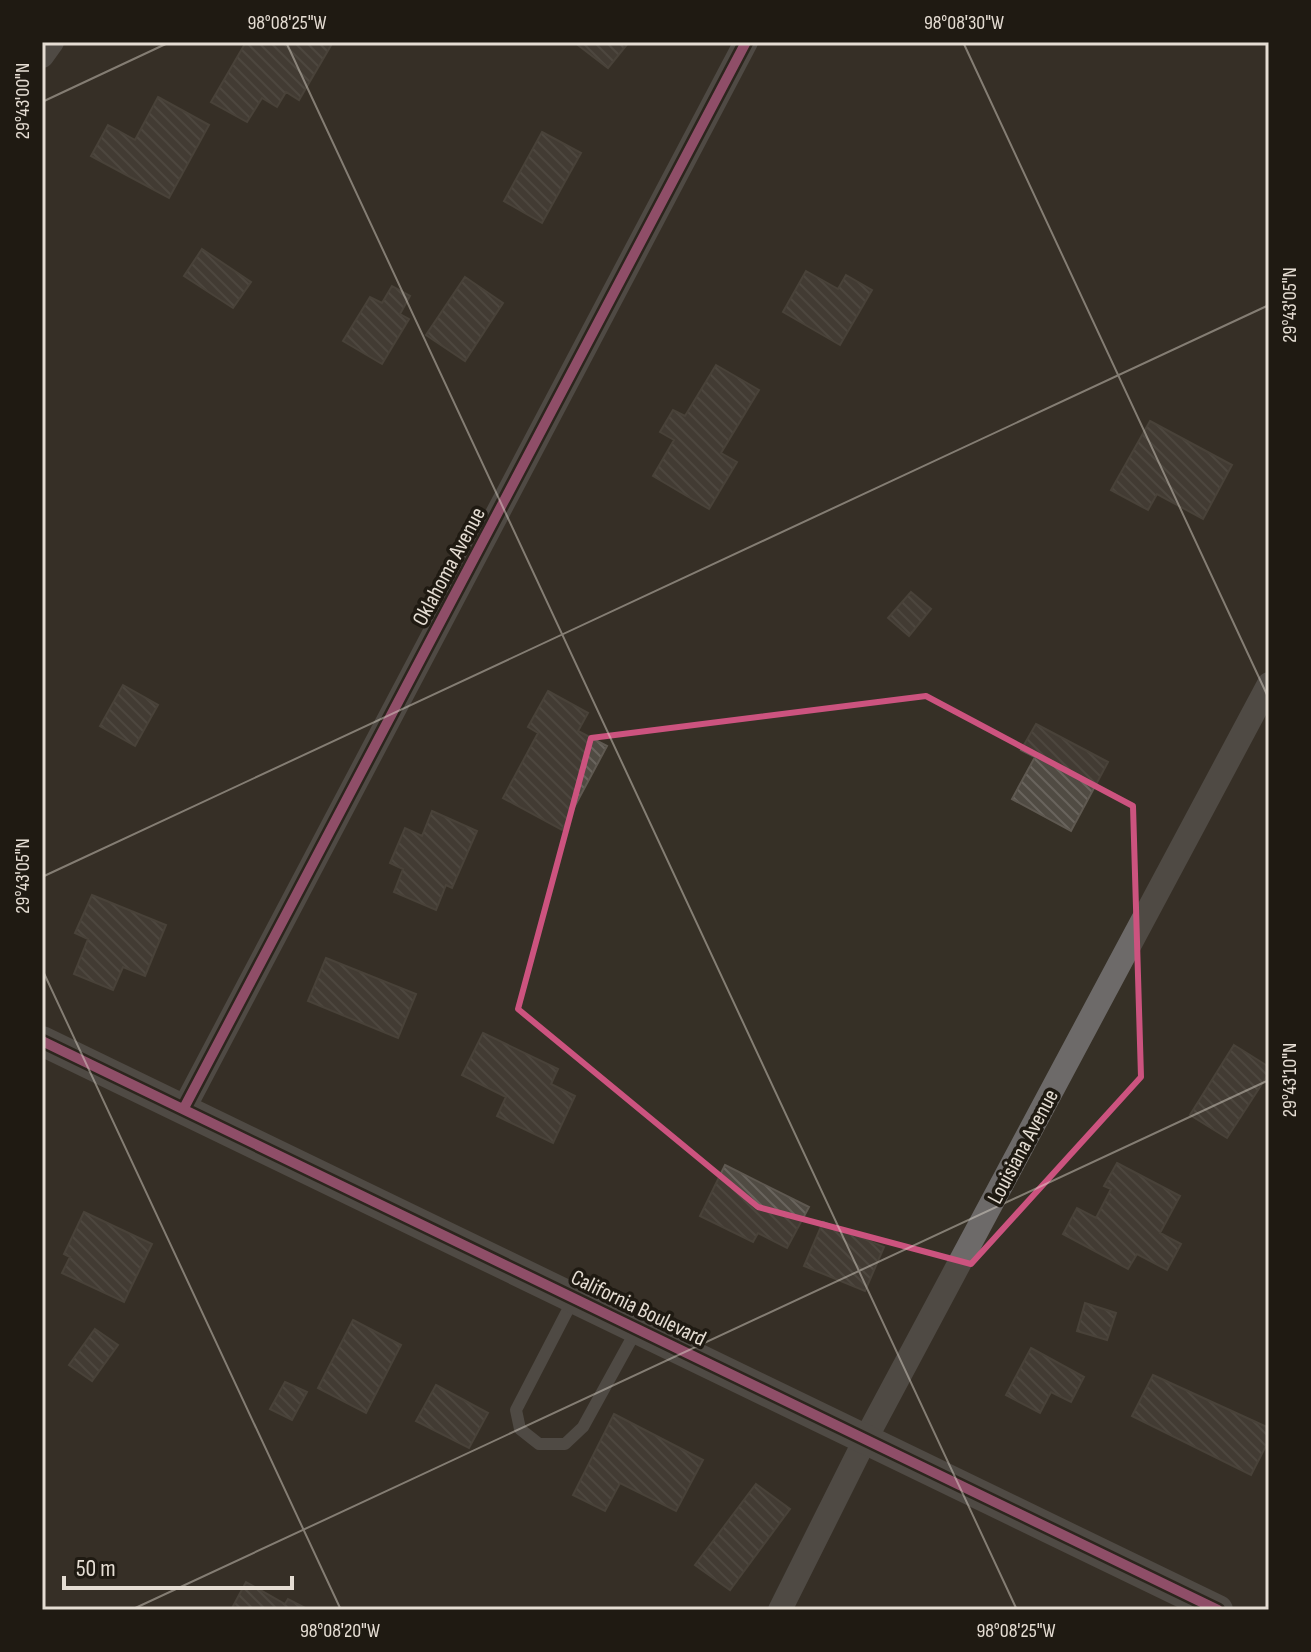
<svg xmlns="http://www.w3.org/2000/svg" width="1311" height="1652" font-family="'Sofia Sans Condensed',sans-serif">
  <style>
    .building { fill: url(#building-back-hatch); stroke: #5f5951; stroke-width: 2 }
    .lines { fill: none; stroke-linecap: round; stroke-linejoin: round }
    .service { stroke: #6d6a69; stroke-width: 12 }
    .minor { stroke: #6d6a69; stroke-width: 24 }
    .tertiary { stroke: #6d6a69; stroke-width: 30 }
    .cycleway-casing { stroke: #1f1a12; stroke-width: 15 }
    .cycleway { stroke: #fb73b8; stroke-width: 10 }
    .marked { fill: none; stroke: #cc537f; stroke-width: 6; stroke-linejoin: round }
    .ticks { fill: none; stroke: #e5ddd3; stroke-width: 2; stroke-opacity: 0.45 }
    .labels { text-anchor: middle; stroke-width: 7; stroke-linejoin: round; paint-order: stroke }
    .street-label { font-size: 22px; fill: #e5ddd3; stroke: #1f1a12 }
    .neatline { fill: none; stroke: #e5ddd3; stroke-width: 3 }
    .ticks-label { font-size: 20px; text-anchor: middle; fill: #e5ddd3 }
  </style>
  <defs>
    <pattern id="building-back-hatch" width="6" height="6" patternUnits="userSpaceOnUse" patternTransform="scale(2)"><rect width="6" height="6" fill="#504b43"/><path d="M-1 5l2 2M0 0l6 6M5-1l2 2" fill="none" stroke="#69645d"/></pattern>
  </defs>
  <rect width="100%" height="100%" fill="#363026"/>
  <!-- building -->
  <path class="building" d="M246,42H333L299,100L286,92L277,107L262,98L247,122L211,102Z
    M574,42H629L608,68Z
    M158,97L209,125L169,198L91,156L108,125L135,140Z
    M542,132L581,153L542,223L504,201Z
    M202,249L251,282L233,308L184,276Z
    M806,271L838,289L846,275L872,290L840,345L783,312Z
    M465,277L503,303L465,361L426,335Z
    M392,286L410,296L400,314L409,319L382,364L343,341L370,297L382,303Z
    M716,365L759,390L721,453L737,462L709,509L653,476L674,440L660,432L673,410L685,416Z
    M1150,421L1232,465L1203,519L1157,494L1148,510L1111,490Z
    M911,592L931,609L909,636L888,618Z
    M123,685L158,705L135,746L100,726Z
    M548,691L588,713L578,731L607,746L562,830L503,798L538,733L528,727Z
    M1036,724L1108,762L1071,831L1012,799L1035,757L1021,750Z
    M432,811L477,831L452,888L446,885L436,910L394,892L403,869L390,863L405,828L422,836Z
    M92,895L166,925L145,976L123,967L113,990L74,974L88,939L75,933Z
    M326,958L416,994L398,1038L308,1001Z
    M483,1033L558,1069L551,1084L575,1096L553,1143L497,1116L506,1097L462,1075Z
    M1234,1045L1269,1067V1073L1227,1138L1190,1115Z
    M1117,1163L1180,1196L1160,1233L1181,1244L1167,1270L1137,1254L1128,1269L1063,1234L1077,1208L1096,1218L1111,1189L1104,1186Z
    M725,1165L809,1207L787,1248L758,1233L753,1242L700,1216Z
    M84,1212L152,1244L124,1302L62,1273L70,1257L64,1254Z
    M823,1222L884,1247L865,1291L804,1266Z
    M1085,1303L1116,1313L1107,1340L1077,1331Z
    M353,1320L401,1345L366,1413L318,1388Z
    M95,1329L118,1345L92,1381L69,1365Z
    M1031,1348L1084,1377L1071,1402L1051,1392L1040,1413L1006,1395Z
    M1153,1375L1269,1428V1440L1251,1475L1132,1416Z
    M285,1382L307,1392L292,1420L270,1409Z
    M436,1385L488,1413L469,1448L416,1421Z
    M614,1414L703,1460L676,1511L620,1483L605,1511L573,1495Z
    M756,1484L790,1509L730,1590L695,1565Z
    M246,1582L285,1604L288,1599L309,1610H231Z"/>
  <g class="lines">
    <!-- service -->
    <path class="service" d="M574,1298L516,1410L520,1429L539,1444H565L583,1427L637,1329"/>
    <!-- minor -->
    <path class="minor" d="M42,56L52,42
      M184,1108L746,42
      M780,1610L865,1440L1269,684"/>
    <!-- tertiary -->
    <path class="tertiary" d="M42,1041L1218,1610"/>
    <!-- cycleway casing -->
    <g class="cycleway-casing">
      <path id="cycleway" d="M42,1041L1218,1610
        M184,1108L746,42"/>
    </g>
    <!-- cycleway -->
    <use href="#cycleway" class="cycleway"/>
  </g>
  <!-- marked area -->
  <path d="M0 0H1311V1652H0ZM926,696L1133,806L1141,1077L971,1264L758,1207L518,1009L591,738Z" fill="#363026" fill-opacity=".55" fill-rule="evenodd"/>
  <path class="marked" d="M926,696L1133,806L1141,1077L971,1264L758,1207L518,1009L591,738Z"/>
  <!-- ticks -->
  <path class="ticks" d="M286,42L1017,1610M963,42L1269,699M42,102L170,42M42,877L1269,305M42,969L341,1610M131,1610L1269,1080"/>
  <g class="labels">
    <!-- street labels -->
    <g class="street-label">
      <text transform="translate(448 566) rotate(-62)" y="8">Oklahoma Avenue</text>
      <text transform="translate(1022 1146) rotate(-62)" y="8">Louisiana Avenue</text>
      <text transform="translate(639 1307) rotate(26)" y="8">California Boulevard</text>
    </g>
  </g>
  <!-- border -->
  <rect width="1311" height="1652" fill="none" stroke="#1f1a12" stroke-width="88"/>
  <!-- scale -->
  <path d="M64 1576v12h228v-12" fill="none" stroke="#e5ddd3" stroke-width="4"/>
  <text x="76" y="1576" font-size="24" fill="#e5ddd3" stroke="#1f1a12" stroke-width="6" paint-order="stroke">50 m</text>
  <rect x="44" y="44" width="1223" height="1564" class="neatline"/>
  <g class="ticks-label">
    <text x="287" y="29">98°08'25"W</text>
    <text x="964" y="29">98°08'30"W</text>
    <text transform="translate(22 101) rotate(-90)" y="7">29°43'00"N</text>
    <text transform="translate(1289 305) rotate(-90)" y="7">29°43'05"N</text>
    <text transform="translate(22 876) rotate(-90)" y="7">29°43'05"N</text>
    <text transform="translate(1289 1080) rotate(-90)" y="7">29°43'10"N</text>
    <text x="340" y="1637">98°08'20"W</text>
    <text x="1016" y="1637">98°08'25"W</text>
  </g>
</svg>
